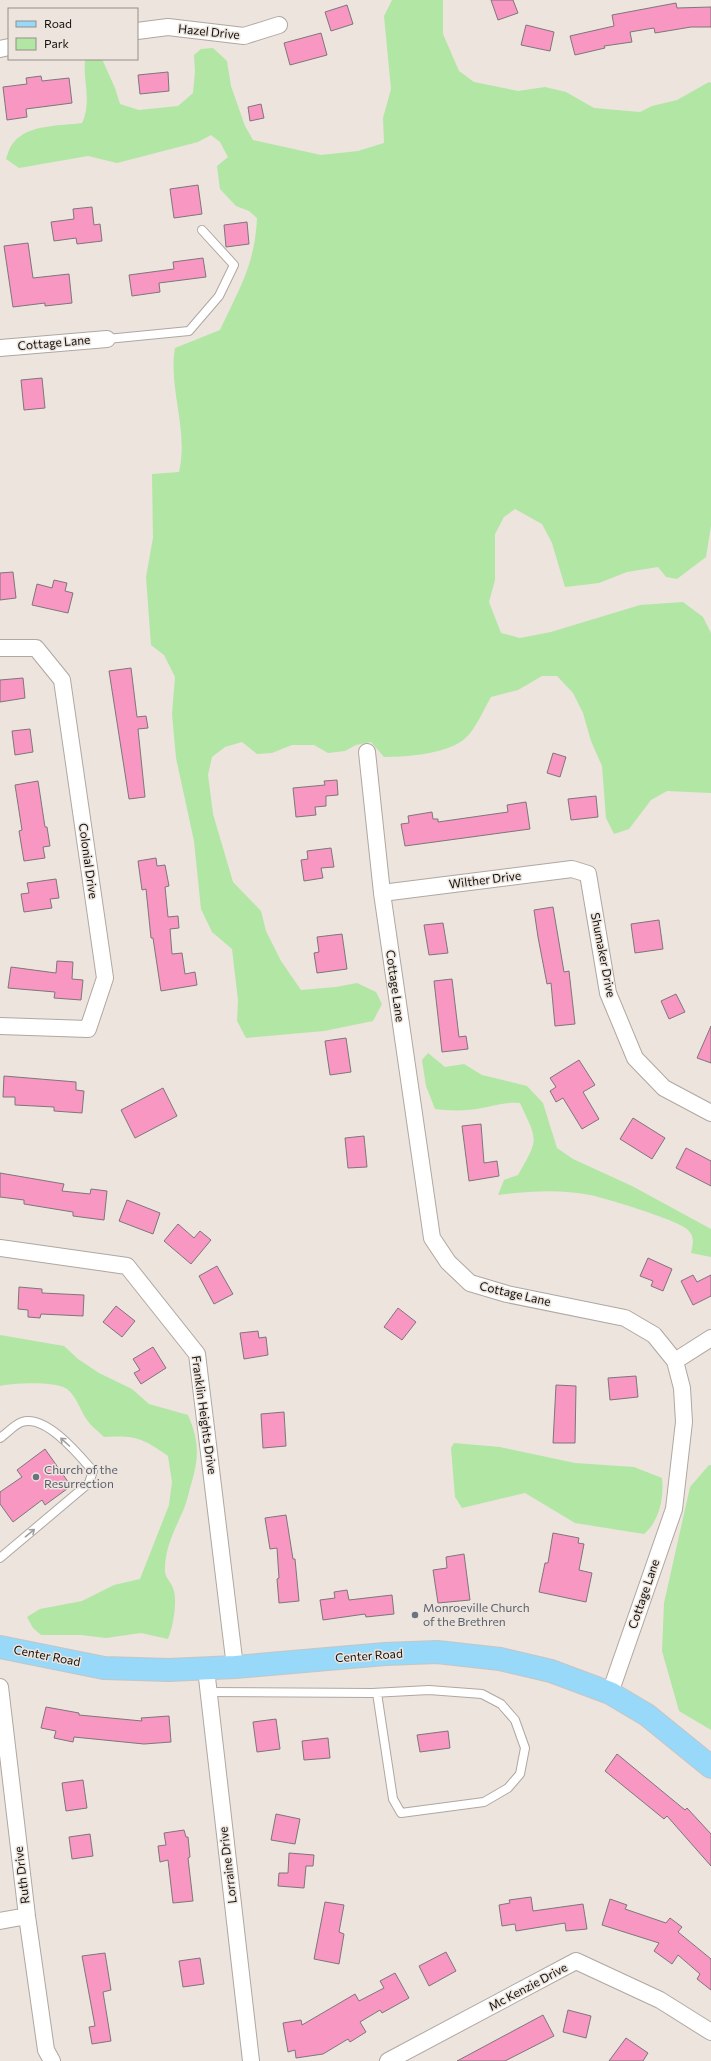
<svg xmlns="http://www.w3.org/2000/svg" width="711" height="2061" font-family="Commissioner,sans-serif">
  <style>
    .green { fill: #b2e6a5 }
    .building { fill: #f797c2; stroke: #7f767a }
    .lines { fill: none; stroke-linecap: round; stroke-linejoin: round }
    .lane-casing { stroke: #afa7a1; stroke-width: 10 }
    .street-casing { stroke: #afa7a1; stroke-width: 18 }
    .primary-casing { stroke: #c6c5c5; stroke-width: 24 }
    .lane { stroke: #fff; stroke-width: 8 }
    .street { stroke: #fff; stroke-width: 16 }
    .primary { stroke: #98d8f8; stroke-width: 22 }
    .oneway { stroke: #a09f9e }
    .worship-dot { fill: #6b7280; stroke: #ece4dd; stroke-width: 1.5 }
    .labels { text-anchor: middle; stroke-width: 3; stroke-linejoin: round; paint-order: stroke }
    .street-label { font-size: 12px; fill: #120f0d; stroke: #ece4dd }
    .worship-label { font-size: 12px; fill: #5b616d; stroke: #ece4dd; text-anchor: start }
  </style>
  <rect width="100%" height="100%" fill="#ece4dd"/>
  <!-- green -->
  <path class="green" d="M392,0H443V34L459,71L474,82L518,91L545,87L566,92L594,108L640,112L652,106L677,100L709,82L711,83V526L706,557L677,579L666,577L658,567L627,572L599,583L565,587L552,543L542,524L515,509L504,517L495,534V580L489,602L501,633L520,638L551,632L640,605L683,602L703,617L711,633V793L667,791L651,800L629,829L614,834L606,818L602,766L591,741L583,713L573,693L557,676H542L518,690L491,697C484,709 474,733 462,741C443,754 406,757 384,757L371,742L356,745L345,751L328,753L314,745H292L272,753L257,754L242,742L225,747L212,757L208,775L213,814L233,882L261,911L266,931L281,961L301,990L336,987L357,983L376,992L382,1004L373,1021L324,1031L246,1038L237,1021L238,1000L232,949L212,932L201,909L194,841L176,758L172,714L175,677L164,655L151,645L146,577L153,538L152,474L179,472C189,430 168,389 175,348L220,330C239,289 255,265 257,218L249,211L236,206L220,189L217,166L228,157L220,142L211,135L198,142L117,163L88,156L19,168L6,159C8,153 10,146 14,142C29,124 61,126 82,123C92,102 83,82 85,60L102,59L115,88L120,104L139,110L178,106L193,93L195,71L194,55L201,49L213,48L227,61L231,86L245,126L253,140L321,155L358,151L384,143L383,118L391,89L384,16Z
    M428,1053L445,1067L464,1064L482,1075L527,1086L543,1103L557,1148L573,1159L632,1186L711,1229V1257L691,1253C693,1244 695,1237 688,1230C681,1221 605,1198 590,1195C561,1189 528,1191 498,1195L504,1180L518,1175C539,1138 538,1142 520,1103C504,1102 497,1105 482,1108C469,1111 448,1111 435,1109L426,1086L422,1060Z
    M0,1335L64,1346L78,1359L99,1373L132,1389L149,1404L188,1415C200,1443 199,1459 190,1488C188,1496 186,1504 183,1511C175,1529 166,1546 165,1566C164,1579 169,1578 173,1588C178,1601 173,1626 168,1639L141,1633L106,1638L81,1635H41L33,1628L27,1617L40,1609L82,1601L114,1585L140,1579L169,1505L172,1482L168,1456C143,1438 135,1435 104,1437C99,1432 91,1426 87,1420C80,1410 77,1397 67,1389C55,1381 14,1383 0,1386Z
    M454,1443L500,1447L575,1463L634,1467L662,1478C664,1497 660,1521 644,1534L575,1523L525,1493L462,1508L455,1497L451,1448Z
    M709,1465H711V1730L679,1711L662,1651L664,1603L690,1487Z"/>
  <!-- building -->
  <path class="building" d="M491,0H513L518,13L498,20Z
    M676,3L677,8L711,7V27H691L655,33L654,28L630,32L632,42L604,46L605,48L575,55L570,36L614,26L612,15Z
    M347,5L353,24L331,31L325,12Z
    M526,25L554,32L550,51L521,45Z
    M321,33L327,55L290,65L284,43Z
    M168,72L169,91L140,94L138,75Z
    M41,76L42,81L69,78L72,103L26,109L27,117L7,120L3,87L27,84L26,78Z
    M261,104L264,118L250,121L248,107Z
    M198,185L202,214L174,218L170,189Z
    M92,207L94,225L100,224L102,241L77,244L76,238L54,241L51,222L74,219L73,209Z
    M247,222L249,244L226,247L224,225Z
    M28,243L33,278L69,274L72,303L45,306V303L13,307L4,246Z
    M203,258L206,277L159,283L160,292L132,296L129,275L174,269L173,262Z
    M42,378L45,408L24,410L21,380Z
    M13,572L16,598L0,600V573Z
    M54,580L67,583L65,591L73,593L68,613L32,605L37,584L52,588Z
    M131,668L137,717L146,716L148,728L138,729L145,797L129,799L109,671Z
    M23,678L25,698L0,702V680Z
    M30,729L33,752L15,755L12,731Z
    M553,753L566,757L560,777L547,773Z
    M337,780L338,795L326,796V806L315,807L316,815L296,817L293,788L325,785L324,781Z
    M38,781L45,827H47L50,846L43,847L45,858L24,861L19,831L22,830L15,785Z
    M596,796L598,817L571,820L568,799Z
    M526,802L530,829L405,846L401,824L409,823L408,816L432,812L433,819H438V822L508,812L507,805Z
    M331,848L334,867L321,868L323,878L304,881L301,860L308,859L307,851Z
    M156,858L157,866L165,865L169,886L165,887L168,917L178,916L179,928L170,929L172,954L182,953L185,974L195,972L197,985L161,991L153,938H151L146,889L142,890L138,861Z
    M56,879L59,898L50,899L52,908L24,912L21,894L29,893L27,883Z
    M553,907L564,972L569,971L575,1024L555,1026L551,983L547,984L538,937L534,910Z
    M659,920L663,949L635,953L631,924Z
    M443,923L448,953L429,955L424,925Z
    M342,934L347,969L317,973L314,953L319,952L317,937Z
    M57,961L73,962L72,979L83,980L81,1000L54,998L55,992L8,988L11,967L56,973Z
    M452,979L459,1037L466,1036L468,1049L442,1052L434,981Z
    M676,994L685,1012L669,1019L661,1001Z
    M711,1026V1063L697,1058Z
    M346,1038L351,1072L330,1075L325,1041Z
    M579,1060L595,1085L583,1092L599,1119L582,1129L563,1098L556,1102L550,1091L556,1087L550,1078Z
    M4,1076L76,1082V1090L84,1091L82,1113L54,1111V1107L15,1105V1097H3Z
    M163,1088L177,1116L135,1138L121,1110Z
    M633,1118L665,1138L652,1159L620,1139Z
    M481,1124L484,1163L497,1161L499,1176L469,1181L462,1126Z
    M364,1136L367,1167L348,1168L345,1138Z
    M686,1148L711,1161V1186L676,1168Z
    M0,1173L64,1184L62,1191L90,1194L91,1189L107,1191L104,1220L73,1216V1212L24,1204V1200L0,1197Z
    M127,1200L160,1213L153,1234L119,1221Z
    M178,1224L194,1238L200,1231L211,1240L191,1264L164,1241Z
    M648,1258L672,1269L663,1291L651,1286L653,1281L640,1276Z
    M217,1266L233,1294L214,1304L199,1276Z
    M693,1275L697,1282L711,1275V1296L693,1305L681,1281Z
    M19,1287L42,1289V1293L84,1295L83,1316L41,1314L40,1318L28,1317V1310L18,1309Z
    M116,1306L135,1321L122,1337L103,1322Z
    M398,1308L416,1322L402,1340L384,1327Z
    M258,1331L259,1338L266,1337L268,1355L244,1359L240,1333Z
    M153,1347L166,1368L141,1384L134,1373L140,1370L133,1359Z
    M636,1376L638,1397L610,1400L608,1378Z
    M556,1385L576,1386L575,1443H553Z
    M284,1412L286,1446L263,1448L261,1414Z
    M45,1449L71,1486L45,1505L42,1500L13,1522L0,1504V1492L22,1477L17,1470Z
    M286,1515L293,1559H295L299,1601L279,1603L277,1579L279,1578L277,1548L270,1549L265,1518Z
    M553,1533L579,1538L578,1543L584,1544L579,1570L592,1573L586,1602L539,1592L545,1563H548Z
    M464,1554L470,1600L438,1603L433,1570L447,1568L446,1557Z
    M347,1590L349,1600L392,1595L394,1614L366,1617L365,1614L323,1620L320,1600L335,1598L334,1592Z
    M46,1707L79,1713V1715L142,1721L141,1718L169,1716L171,1742L144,1744L74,1737L73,1742L54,1738L56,1731L41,1728Z
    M276,1719L280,1749L257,1752L253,1722Z
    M448,1731L450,1748L420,1752L417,1735Z
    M328,1738L330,1758L304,1760L302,1741Z
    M617,1754L685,1810L687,1808L711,1834V1866L667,1816L664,1819L605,1771Z
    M83,1780L87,1808L66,1811L62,1783Z
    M276,1814L300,1819L295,1844L271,1840Z
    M184,1830L186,1837H188L190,1857L188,1858L193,1901L173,1903L168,1860L160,1862L158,1846L166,1845L164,1833Z
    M90,1834L93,1856L72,1859L69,1837Z
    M289,1853L314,1855L313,1866H306L304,1888L278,1886L279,1873H288Z
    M531,1897L533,1911L583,1904L587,1929L566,1931L565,1923L516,1931L515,1924L502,1926L499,1905L510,1903L509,1900Z
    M610,1899L627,1905L625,1909L666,1923L670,1918L682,1927L678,1932L711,1959V1990L697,1979L700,1974L678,1955L672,1964L654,1951L659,1943L602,1925Z
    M325,1902L344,1905L339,1932L344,1934L339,1964L314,1959Z
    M446,1952L456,1971L429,1986L419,1966Z
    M105,1953L111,1990L103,1992L111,2041L92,2044L89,2027L95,2026L82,1956Z
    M200,1958L204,1984L183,1987L179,1961Z
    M395,1973L409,1998L382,2013L380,2010L360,2022L366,2032L350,2042L348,2039L323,2054L296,2058L295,2050L288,2052L283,2023L301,2020L302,2025L355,1994L359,2001L384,1988L380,1981Z
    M568,2010L591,2016L586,2038L563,2032Z
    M543,2015L554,2036L505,2061H457Z
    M626,2038L648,2053L643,2061H609Z"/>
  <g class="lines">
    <!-- lane casing -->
    <g class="lane-casing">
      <path id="lane" d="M107,339L189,331L219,296L234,265L202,230
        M0,1438C6,1434 15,1424 22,1422C46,1414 80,1456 93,1471L89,1483L0,1558
        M208,1692L372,1693L429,1690L482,1694L501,1704L515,1720L525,1748L520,1774L508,1788L484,1802L401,1813L393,1799L377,1693"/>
    </g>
    <!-- street casing -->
    <g class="street-casing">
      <path id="street" d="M137,31L168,27L244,36L279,25
        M0,49L9,47
        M0,348L107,339
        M0,648H36L62,680L105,978L88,1029L0,1026
        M367,752L382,893L432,1238L448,1262L470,1283L507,1294L625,1318L654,1335L675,1361L682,1388L684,1422L674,1509L610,1693
        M382,893L572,869L588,874L608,993L635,1058L664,1088L711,1113
        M0,1248L127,1266L197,1354L235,1667
        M675,1361L711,1338
        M206,1669L251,2061
        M0,1687L27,1916L46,2050L52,2061
        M0,1921L27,1916
        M388,2061L576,1961L660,2000L711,2032"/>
    </g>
    <!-- primary casing -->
    <g class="primary-casing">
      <path id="primary" d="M0,1647L104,1668L169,1670L235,1667L385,1654L437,1652L500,1659L551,1671L610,1693L647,1715L711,1767"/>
    </g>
    <!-- lane -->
    <use href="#lane" class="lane"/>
    <!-- street -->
    <use href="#street" class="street"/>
    <!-- primary -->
    <use href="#primary" class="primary"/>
  </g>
  <!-- one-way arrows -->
  <defs><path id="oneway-shaft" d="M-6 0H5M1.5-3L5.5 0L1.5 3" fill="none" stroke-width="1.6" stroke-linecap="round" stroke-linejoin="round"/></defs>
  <g class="oneway">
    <use href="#oneway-shaft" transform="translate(65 1442) rotate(-138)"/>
    <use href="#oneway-shaft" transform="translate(30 1533) rotate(-39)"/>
  </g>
  <!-- markers -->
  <g class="worship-dot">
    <circle cx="36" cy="1477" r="4"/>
    <circle cx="415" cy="1615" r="4"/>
  </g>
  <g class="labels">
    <!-- street labels -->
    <g class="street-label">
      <text transform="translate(209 32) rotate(6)" y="4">Hazel Drive</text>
      <text transform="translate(54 343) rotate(-5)" y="4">Cottage Lane</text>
      <text transform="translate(88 861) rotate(82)" y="4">Colonial Drive</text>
      <text transform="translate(485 880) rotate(-7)" y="4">Wilther Drive</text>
      <text transform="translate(603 955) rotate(79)" y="4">Shumaker Drive</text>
      <text transform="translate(395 986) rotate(82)" y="4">Cottage Lane</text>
      <text transform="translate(515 1294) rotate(13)" y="4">Cottage Lane</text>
      <text transform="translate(204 1415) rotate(82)" y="4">Franklin Heights Drive</text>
      <text transform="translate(644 1594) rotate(-71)" y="4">Cottage Lane</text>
      <text transform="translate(47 1656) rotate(11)" y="4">Center Road</text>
      <text transform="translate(369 1656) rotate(-4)" y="4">Center Road</text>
      <text transform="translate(228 1865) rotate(-97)" y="4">Lorraine Drive</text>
      <text transform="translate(22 1875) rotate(-97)" y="4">Ruth Drive</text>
      <text transform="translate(528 1987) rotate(-28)" y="4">Mc Kenzie Drive</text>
    </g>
    <!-- worship labels -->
    <g class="worship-label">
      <text x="44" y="1474">Church of the<tspan x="44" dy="14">Resurrection</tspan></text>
      <text x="423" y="1612">Monroeville Church<tspan x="423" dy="14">of the Brethren</tspan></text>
    </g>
  </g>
  <!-- legend -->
  <rect x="8" y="8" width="130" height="52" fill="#ece4dd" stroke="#958f8a"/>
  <rect x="16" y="21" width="20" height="6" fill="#98d8f8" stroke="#958f8a"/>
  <text x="44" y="28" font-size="12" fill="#120f0d">Road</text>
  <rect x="16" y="38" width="20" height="12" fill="#b2e6a5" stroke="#958f8a"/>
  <text x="44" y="48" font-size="12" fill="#120f0d">Park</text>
</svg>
